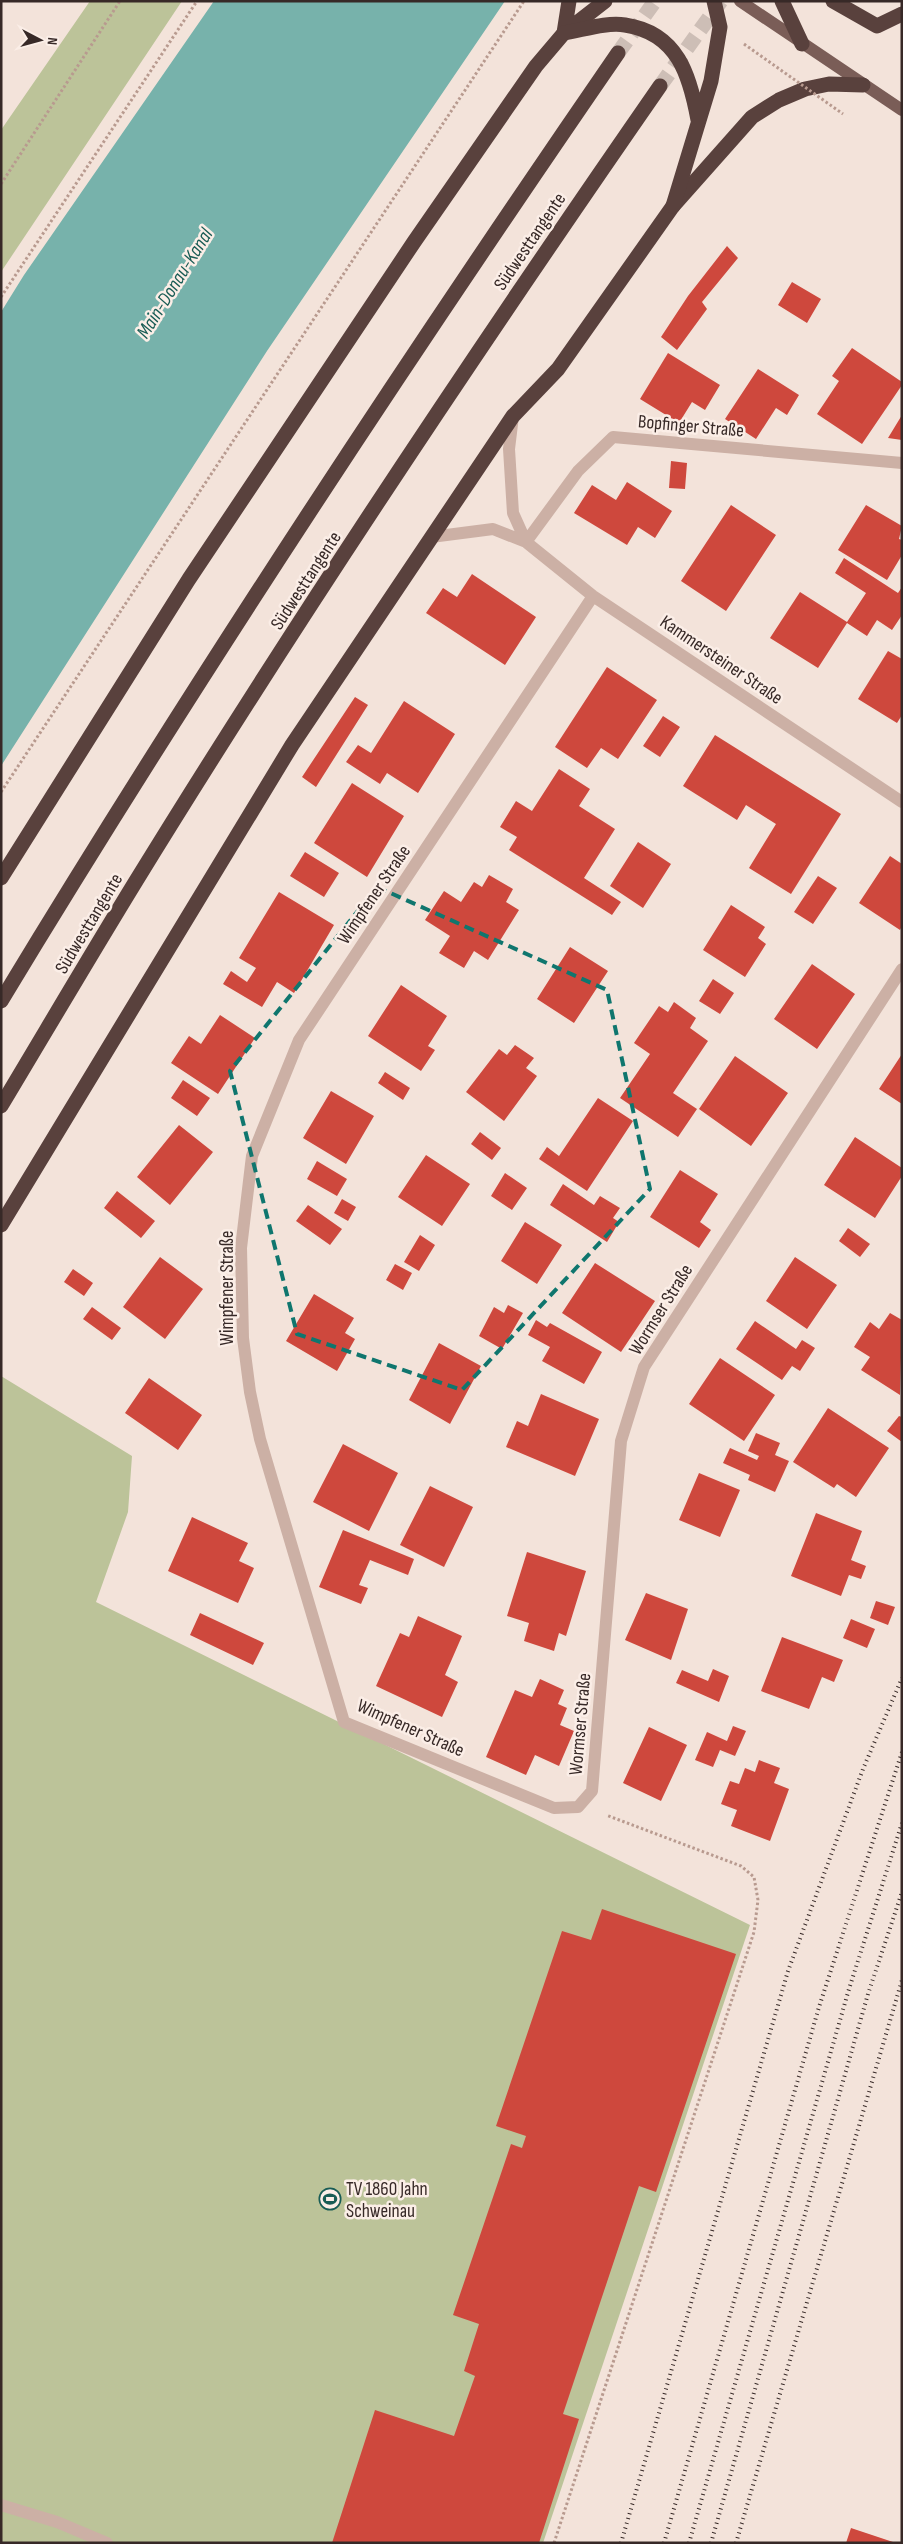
<svg xmlns="http://www.w3.org/2000/svg" width="903" height="2544" font-family="'Sofia Sans Condensed',sans-serif">
  <style>
    .green { fill: #bcc399 }
    .water { fill: #77b2ab }
    .building { fill: #ce483d }
    .lines { fill: none; stroke-linecap: round; stroke-linejoin: round }
    .highway-tunnel { stroke: #cdbeb6; stroke-width: 15; stroke-dasharray: 15 8; stroke-linecap: butt }
    .path { stroke: #b89a8f; stroke-width: 3; stroke-dasharray: 2.5 2.5; stroke-linecap: butt }
    .lane { stroke: #ccb0a5; stroke-width: 12 }
    .street { stroke: #ccb0a5; stroke-width: 12 }
    .primary { stroke: #7a5d57; stroke-width: 12 }
    .highway { stroke: #59413d; stroke-width: 15 }
    .rail { stroke: #372927; stroke-width: 4; stroke-dasharray: 1 4; stroke-linecap: butt }
    .path-bridge { stroke: #b89a8f; stroke-width: 3; stroke-dasharray: 2.5 2.5; stroke-linecap: butt }
    .highway-bridge { stroke: #59413d; stroke-width: 15 }
    .marked { fill: none; stroke: #0f766e; stroke-width: 4; stroke-dasharray: 10 6; stroke-linejoin: round }
    .labels { text-anchor: middle; stroke-width: 5; stroke-linejoin: round; paint-order: stroke }
    .street-label { font-size: 19px; fill: #372927; stroke: #fbeee7 }
    .poi-label { font-size: 19px; fill: #372927; stroke: #fbeee7; text-anchor: start }
    .water-label { font-size: 20px; font-style: italic; fill: #195c55; stroke: #fbeee7 }
  </style>
  <rect width="100%" height="100%" fill="#f3e3da"/>
  <!-- green -->
  <path class="green" d="M90,1H182L1,272V130Z
    M1,1376L132,1456L128,1512L96,1602L750,1925L543,2543H1Z"/>
  <!-- water -->
  <path class="water" d="M214,1H505L267,351L1,766V312L24,275Z"/>
  <!-- building -->
  <path class="building" d="M727,246L738,258L702,302L707,309L677,350L661,337L688,296Z
    M792,282L821,299L807,323L778,305Z
    M852,348L902,382V385L862,444L817,414L839,381L832,376Z
    M668,353L720,385L705,410L692,402L679,423L640,399Z
    M758,369L799,395L787,415L776,408L756,439L725,419Z
    M902,415V440L888,438Z
    M671,461L687,463L685,489L669,488Z
    M627,482L672,511L655,538L638,527L627,545L574,513L592,485L616,500Z
    M731,505L776,535L726,611L681,581Z
    M866,505L902,526L899,539L902,540V555L887,580L838,550Z
    M844,558L898,593L902,587V615L892,630L877,620L867,636L847,623L818,668L770,638L800,592L847,622L866,593L835,573Z
    M472,574L536,617L505,665L426,613L443,588L457,597Z
    M888,651L902,659V715L897,723L858,699Z
    M607,667L657,700L618,759L601,748L587,768L555,747Z
    M355,697L368,705L316,787L302,777Z
    M404,701L455,734L418,793L387,773L380,784L346,762L358,745L371,753Z
    M663,716L680,727L660,757L643,746Z
    M715,735L841,814L791,894L749,868L776,824L746,805L737,820L683,786Z
    M559,769L590,789L579,806L615,829L584,878L621,902L612,915L509,850L517,837L500,827L516,801L532,811Z
    M352,783L404,816L367,877L314,843Z
    M638,842L671,864L643,908L610,886Z
    M305,852L339,873L324,897L290,876Z
    M890,856L902,864V926L900,930L859,903Z
    M489,875L513,889L506,902L519,910L488,960L474,951L464,968L439,953L450,936L425,920L444,891L461,902L474,882L482,887Z
    M818,876L837,888L813,924L794,912Z
    M279,892L334,925L294,993L277,982L262,1007L223,984L231,971L247,982L256,968L239,958Z
    M731,905L765,927L758,938L766,944L745,977L703,950Z
    M570,947L608,971L574,1023L537,999Z
    M812,964L855,994L817,1049L774,1019Z
    M713,979L734,993L720,1014L699,1001Z
    M401,985L447,1016L428,1046L435,1050L421,1071L368,1036Z
    M674,1002L696,1018L690,1028L708,1041L673,1093L697,1109L678,1137L620,1098L650,1054L634,1043L659,1006L668,1012Z
    M220,1015L255,1038L218,1094L171,1063L189,1036L201,1044Z
    M515,1045L534,1058L526,1068L537,1076L504,1121L466,1092L499,1049L507,1055Z
    M902,1054V1104L879,1089Z
    M735,1056L788,1093L751,1146L699,1109Z
    M385,1072L410,1088L403,1100L378,1083Z
    M183,1080L210,1098L197,1116L171,1098Z
    M331,1091L374,1116L346,1164L303,1138Z
    M598,1098L633,1121L587,1191L539,1159L547,1147L559,1156Z
    M179,1125L213,1152L170,1205L137,1177Z
    M480,1132L501,1148L492,1160L471,1144Z
    M855,1137L902,1168V1176L875,1218L824,1185Z
    M426,1155L470,1184L442,1226L398,1197Z
    M317,1161L347,1179L337,1196L307,1179Z
    M680,1170L718,1194L700,1222L711,1230L699,1248L650,1217Z
    M505,1173L527,1188L512,1210L491,1196Z
    M563,1184L594,1205L600,1196L620,1208L613,1218L619,1222L607,1242L550,1205Z
    M117,1191L155,1221L141,1238L104,1208Z
    M342,1199L356,1207L348,1221L334,1213Z
    M308,1205L342,1229L330,1245L296,1221Z
    M525,1222L562,1245L537,1284L501,1261Z
    M848,1228L870,1244L860,1257L839,1241Z
    M420,1235L435,1245L419,1271L404,1262Z
    M160,1257L203,1289L165,1339L123,1307Z
    M795,1257L837,1285L807,1329L766,1301Z
    M595,1263L655,1301L621,1352L562,1313Z
    M395,1264L412,1273L403,1290L386,1280Z
    M73,1269L93,1283L84,1296L64,1282Z
    M314,1294L354,1318L345,1333L355,1339L337,1371L286,1341Z
    M508,1305L523,1313L502,1349L479,1336L494,1307L504,1313Z
    M92,1307L121,1328L112,1340L83,1319Z
    M890,1313L902,1320L900,1395L861,1370L870,1357L854,1347L870,1322L879,1329Z
    M536,1320L547,1327L550,1323L602,1352L584,1384L542,1361L550,1347L528,1335Z
    M755,1321L796,1349L802,1340L815,1348L800,1371L792,1366L782,1380L736,1349Z
    M439,1343L481,1366L450,1424L409,1400Z
    M720,1358L775,1395L744,1441L689,1404Z
    M149,1378L202,1415L178,1450L125,1413Z
    M541,1394L599,1419L575,1476L506,1447L517,1421L528,1426Z
    M828,1408L889,1448L856,1497L837,1484L834,1488L793,1462Z
    M899,1416L902,1417V1442L887,1431Z
    M756,1433L780,1443L775,1455L789,1461L775,1492L748,1480L750,1475L723,1463L730,1448L757,1460L759,1456L748,1451Z
    M343,1444L398,1473L369,1531L313,1502Z
    M699,1473L740,1490L720,1537L679,1520Z
    M430,1486L473,1507L444,1567L400,1545Z
    M816,1513L862,1531L851,1560L866,1566L861,1579L849,1575L841,1596L791,1576Z
    M192,1517L248,1543L239,1561L254,1568L238,1603L168,1571Z
    M343,1530L414,1559L408,1575L370,1560L359,1585L368,1588L361,1604L319,1587Z
    M527,1552L586,1571L566,1636L559,1633L554,1651L524,1641L529,1623L507,1616Z
    M646,1593L688,1609L671,1660L625,1640Z
    M876,1601L895,1607L888,1625L870,1618Z
    M200,1613L264,1643L253,1665L190,1635Z
    M418,1616L462,1636L445,1675L458,1682L442,1717L376,1686L400,1633L409,1637Z
    M851,1619L875,1629L867,1648L843,1638Z
    M782,1637L843,1660L834,1682L822,1677L809,1709L761,1691Z
    M713,1669L729,1676L719,1702L676,1683L682,1670L708,1681Z
    M540,1679L564,1690L558,1704L567,1708L560,1725L574,1731L559,1766L535,1755L526,1775L486,1757L515,1690L532,1697Z
    M733,1726L746,1731L735,1756L720,1750L713,1767L695,1760L707,1732L727,1741Z
    M649,1727L687,1745L661,1801L623,1783Z
    M759,1760L780,1768L774,1783L789,1789L770,1841L731,1826L737,1810L721,1804L730,1781L739,1784L745,1768L755,1772Z
    M602,1909L736,1954L656,2192L639,2186L563,2414L579,2419L539,2543H332L375,2410L454,2436L475,2376L464,2371L479,2324L453,2315L511,2144L522,2148L526,2136L496,2126L562,1931L591,1940Z
    M851,2528L893,2542V2543H846Z"/>
  <g class="lines">
    <!-- highway-tunnel -->
    <path class="highway-tunnel" d="M618,53L655,1
      M660,86L721,1"/>
    <!-- path -->
    <path class="path" d="M1,184L120,1
      M1,297L197,1
      M1,792L524,1
      M554,2543L754,1932L758,1900L754,1877L741,1866L606,1815"/>
    <!-- lane -->
    <path class="lane" d="M1,2505L57,2522L107,2543"/>
    <!-- street -->
    <path class="street" d="M513,416L509,449L513,513L526,542
      M431,537L493,529L526,542L593,596L902,802
      M526,542L578,471L613,437L902,463
      M593,596L299,1040L252,1156L241,1248L243,1338L250,1392L260,1439L344,1722L554,1808L578,1807L592,1791L621,1441L644,1367L902,969"/>
    <!-- primary -->
    <path class="primary" d="M740,1L902,110"/>
    <!-- highway -->
    <path class="highway" d="M782,1L802,44
      M833,1L877,26L902,14
      M564,33L569,1
      M1,878L189,579L414,242L536,66L564,33L605,1
      M1,1001C197,677 404,364 618,53
      M1,1106C46,1031 90,956 136,881C302,611 479,347 660,86
      M1,1225L292,745L513,416L558,369L673,206L752,117L779,100L805,89L829,84L863,85"/>
    <!-- rail -->
    <path class="rail" d="M621,2543L788,1971L863,1769L902,1678
      M664,2543L819,2007L902,1752
      M689,2543L849,1989L902,1823
      M711,2543L868,1994L902,1892
      M736,2543L902,1980"/>
    <!-- path-bridge -->
    <path class="path-bridge" d="M744,44L843,114"/>
    <!-- highway-bridge -->
    <path class="highway-bridge" d="M564,33C583,30 606,22 625,25C678,33 690,76 698,120
      M673,206L711,81L720,27L714,1"/>
  </g>
  <!-- marked area -->
  <path class="marked" d="M377,887L607,990L650,1189L462,1390L297,1334L230,1071Z"/>
  <!-- icons -->
  <defs>
    <g id="stadium-ring" transform="scale(1.125)"><circle r="9.5" fill="#fbeee7" stroke="#195c55" stroke-width="1.5"/><path d="M0-5a6.5 5 0 1 0 0 10a6.5 5 0 1 0 0-10ZM-3.5-1.8h7v3.6h-7Z" fill="#195c55"/></g>
  </defs>
  <g fill-rule="evenodd">
    <use href="#stadium-ring" x="330" y="2199"/>
  </g>
  <g class="labels">
    <!-- street labels -->
    <g class="street-label">
      <text transform="translate(529 241) rotate(-56)" y="7">Südwesttangente</text>
      <text transform="translate(691 425) rotate(5)" y="7">Bopfinger Straße</text>
      <text transform="translate(305 580) rotate(-57)" y="7">Südwesttangente</text>
      <text transform="translate(722 659) rotate(34)" y="7">Kammersteiner Straße</text>
      <text transform="translate(373 894) rotate(-56)" y="7">Wimpfener Straße</text>
      <text transform="translate(88 923) rotate(-59)" y="7">Südwesttangente</text>
      <text transform="translate(226 1288) rotate(-90)" y="7">Wimpfener Straße</text>
      <text transform="translate(660 1309) rotate(-58)" y="7">Wormser Straße</text>
      <text transform="translate(579 1724) rotate(-85)" y="7">Wormser Straße</text>
      <text transform="translate(411 1727) rotate(24)" y="7">Wimpfener Straße</text>
    </g>
    <!-- poi labels -->
    <g class="poi-label">
      <text x="346" y="2195">TV 1860 Jahn<tspan x="346" dy="22">Schweinau</tspan></text>
    </g>
    <!-- water labels -->
    <g class="water-label">
      <text transform="translate(174 283) rotate(-58)" y="7">Main-Donau-Kanal</text>
    </g>
  </g>
  <!-- border -->
  <rect width="903" height="2544" fill="none" stroke="#372927" stroke-width="5"/>
  <!-- north arrow -->
  <g transform="translate(40 40) rotate(96)" stroke="#fbeee7" stroke-width="4" paint-order="stroke">
  <path d="M0-4L9 19L0 12L-9 19Z" fill="#372927"/>
  <text y="-8" font-size="14" font-weight="bold" text-anchor="middle" fill="#372927">N</text>
  </g>
</svg>
